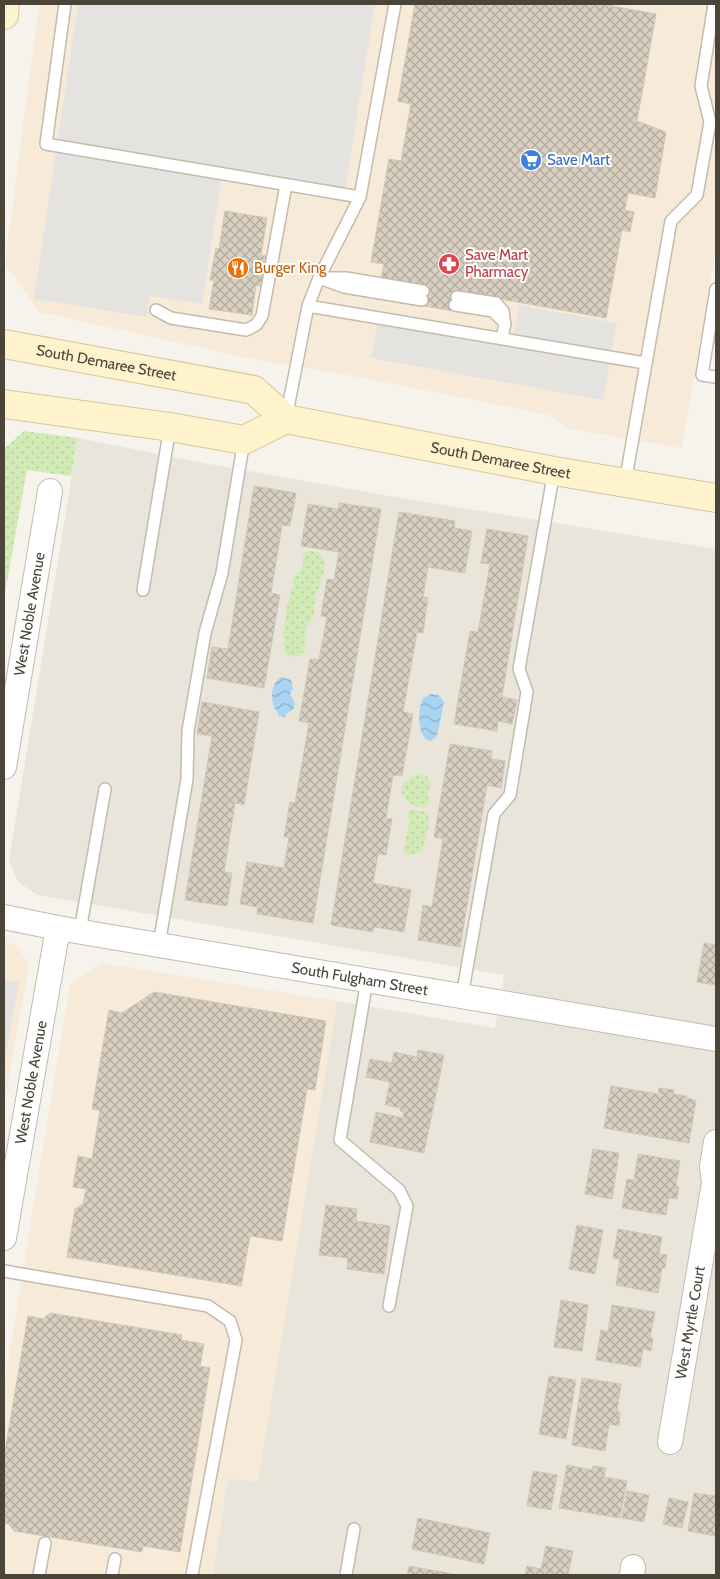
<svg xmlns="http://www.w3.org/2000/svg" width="720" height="1579" font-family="Cabin,sans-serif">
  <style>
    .residential { fill: #eae5da }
    .commercial { fill: #f7ead8 }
    .green { fill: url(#green-dots) }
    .parking { fill: #e5e3e0 }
    .water { fill: url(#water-waves) }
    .building { fill: url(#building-cross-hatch); stroke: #d3c7b4 }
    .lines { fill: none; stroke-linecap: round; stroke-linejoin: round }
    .lane-casing { stroke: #c2bbae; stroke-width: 14 }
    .street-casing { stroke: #c2bbae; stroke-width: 26 }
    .secondary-casing { stroke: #d6c79b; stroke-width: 30 }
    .lane { stroke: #fff; stroke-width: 11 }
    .street { stroke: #fff; stroke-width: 24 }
    .secondary { stroke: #fff3cd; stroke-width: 28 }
    .labels { text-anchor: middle; stroke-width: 4; stroke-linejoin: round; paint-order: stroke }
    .shop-label { font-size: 15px; fill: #366cbe; stroke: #fff; text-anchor: start }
    .health-label { font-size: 15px; fill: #be3a42; stroke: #fff; text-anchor: start }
    .food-label { font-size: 15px; fill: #c56008; stroke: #fff; text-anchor: start }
    .street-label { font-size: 15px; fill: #4b4439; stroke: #fff }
  </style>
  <defs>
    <pattern id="green-dots" width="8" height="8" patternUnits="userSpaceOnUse" patternTransform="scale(1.25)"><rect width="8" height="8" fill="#d2eab5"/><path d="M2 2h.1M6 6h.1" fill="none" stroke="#b6ca9c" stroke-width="1.8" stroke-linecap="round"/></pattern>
    <pattern id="water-waves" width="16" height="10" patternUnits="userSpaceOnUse" patternTransform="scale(1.25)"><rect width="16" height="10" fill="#a9d4f2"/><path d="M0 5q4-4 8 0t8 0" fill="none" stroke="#8caec5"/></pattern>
    <pattern id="building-cross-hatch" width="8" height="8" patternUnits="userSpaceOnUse" patternTransform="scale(1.25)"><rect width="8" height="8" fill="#d8cfc1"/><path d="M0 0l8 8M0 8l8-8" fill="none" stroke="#b1aa9e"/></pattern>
  </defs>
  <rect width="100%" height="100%" fill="#f6f3ec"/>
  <!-- residential -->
  <path class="residential" d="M78,438L209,464L395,497L716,549V1575H212L228,1478L258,1482L337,1001L495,1028L504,975L38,895L18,882L9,860Z"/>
  <!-- commercial -->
  <path class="commercial" d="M39,4H716V248L682,448L570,429L549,415L342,374L262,361L39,312L5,264Z
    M4,942L16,944L29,965L4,1105Z
    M102,963L337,1001L258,1482L228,1478L212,1575H4V1386L70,985Z"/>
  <!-- green -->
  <path class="green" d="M24,431L78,438L71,476L27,470L4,598V449Z
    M308,551L318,552L325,563L322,581L316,595L314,617L306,628L305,651L296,657L286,655C280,633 286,611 292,589C293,586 293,581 294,578C295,574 299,573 301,569C304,565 303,558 303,553Z
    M417,774L427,776L431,784L428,793L429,805L424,808C409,805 409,804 401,792L404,782Z
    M410,810L423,811L428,814L429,823L423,849C418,854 411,856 404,855L403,850L409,825L408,812Z"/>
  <!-- parking -->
  <path class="parking" d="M78,4H375L345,189L223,170L202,304L150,296L146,317L34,299Z
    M519,305L617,323L603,400L371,358L378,322L512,346Z
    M4,980L19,982L4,1067Z"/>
  <!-- water -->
  <path class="water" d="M282,677L291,680L293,688L290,694L295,703L293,710L286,714L285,717L279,716C278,713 277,711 275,709C270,699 271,681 282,677Z
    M431,694C438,694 441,696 444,702L437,736L431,741L427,740C417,732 418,708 423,698Z"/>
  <!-- building -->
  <path class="building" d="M415,4H601L656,14L637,121L666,132L655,198L628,193L625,210L634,212L630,232L622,230L606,318L456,291L452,311L425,306L428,286L381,278L384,264L371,262L389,159L401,161L411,104L398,101Z
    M225,211L267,218L261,255L266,256L261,286L256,285L252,315L209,309L214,280H210L216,248L219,249Z
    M716,325V343L713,342Z
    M254,486L296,493L290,526L282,525L271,593L280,595L264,688L207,678L212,647L228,649Z
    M339,503L381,509L313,923L257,914L258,907L240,904L247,862L284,868L289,837H284L290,802L295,803L309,723L299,721L310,659L319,660L327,617L321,616L327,579L334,580L339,552L301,546L308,504L338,509Z
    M399,512L455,521L454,528L472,531L465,573L428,567L423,597L428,598L423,633L417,632L403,712L413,714L402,776L393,775L386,818L392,819L386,855L378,854L373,883L411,890L404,932L374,927L373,932L331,925Z
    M487,529L528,536L502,697L517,700L512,724L498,721L497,731L454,724L470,631L478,632L490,564L481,563Z
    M202,702L259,712L244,805L235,803L224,872L232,873L227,906L185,900L212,736L197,734Z
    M450,744L492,751L491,759L505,761L501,788L487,785L460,947L418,940L423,905L432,907L443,839L434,837Z
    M704,943L716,945V985L697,982Z
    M154,992L326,1021L315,1090L307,1089L282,1241L250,1236L241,1286L67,1257L75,1209L83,1204L86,1189L73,1187L78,1156L92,1159L100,1110L92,1109L109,1010L122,1013Z
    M418,1050L444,1055L424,1153L370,1142L376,1112L403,1118L404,1112L400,1111V1108L385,1105L390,1082L366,1077L370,1059L392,1063L394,1052L417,1057Z
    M611,1086L658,1094L659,1088L674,1090L673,1094L687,1096L686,1098L696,1100L689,1143L604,1128Z
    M593,1149L619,1153L612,1199L585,1194Z
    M638,1154L680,1161L676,1186L679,1187L677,1199L669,1198L666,1215L622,1208L627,1179L634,1180Z
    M326,1205L357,1209L356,1221L390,1226L384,1274L347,1269L348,1258L319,1255Z
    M577,1225L603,1230L595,1274L569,1269Z
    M618,1229L662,1237L659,1254L667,1255L665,1268H662L658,1293L616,1285L620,1259L613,1258Z
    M561,1300L588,1305L582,1351L554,1347Z
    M612,1305L655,1312L650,1338H653L651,1351L643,1349L640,1367L596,1360L601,1330L608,1332Z
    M50,1313L182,1335L181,1340L204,1344L200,1366L210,1368L180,1552L143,1546L142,1552L14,1531L9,1524L4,1523V1457L28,1316L43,1319Z
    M549,1376L576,1380L566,1439L539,1434Z
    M582,1378L621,1384L617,1411L620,1412L619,1426L609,1424L605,1451L572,1445Z
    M567,1465L592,1470L593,1466L606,1468L604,1477L627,1481L620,1518L559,1508Z
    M533,1471L557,1475L551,1510L527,1506Z
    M627,1491L649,1495L644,1522L622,1518Z
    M694,1493L716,1496V1536L688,1531Z
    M669,1498L688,1502L682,1528L663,1524Z
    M418,1518L490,1533L484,1564L412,1549Z
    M546,1546L573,1551L568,1575H571H525L527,1566L541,1569Z
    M409,1566L459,1575H407Z"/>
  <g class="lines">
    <!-- lane casing -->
    <g class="lane-casing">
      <path id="lane" d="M65,4L46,144L360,197
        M319,278L344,287L422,300
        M326,278H346L423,291
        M716,289L702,375L716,377
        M457,297L496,303L503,311L504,319
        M455,305L493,311L505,323L502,339
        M308,306L645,363
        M156,310L171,318L246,330L256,325L262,316L286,185
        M286,418L308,306L319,278L360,197L395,4
        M625,483L671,221L697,195L710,122L701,86L714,4
        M143,590L170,427
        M80,931L105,789
        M159,945L187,779L188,731L205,633L222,573L244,440
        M367,980L340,1140L399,1190L407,1206L389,1306
        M462,996L494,814L510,795L527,692L519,669L554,471
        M4,1271L208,1306L230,1321L236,1340L192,1575
        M39,1575L45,1543
        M112,1575L115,1559
        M346,1575L354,1529"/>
    </g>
    <!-- street casing -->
    <g class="street-casing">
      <g id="street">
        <path id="s1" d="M4,767L50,491"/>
        <path id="s2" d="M4,917L58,928L716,1039"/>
        <path id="s3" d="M4,1238L58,928"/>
        <path id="s4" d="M670,1442L714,1183L712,1166L716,1142"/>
        <path d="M632,1575L633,1567"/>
      </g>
    </g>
    <!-- secondary casing -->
    <g class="secondary-casing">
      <g id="secondary">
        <path d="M4,15L5,4"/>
        <path id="s5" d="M4,344L254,390L286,419L554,471L716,498"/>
        <path d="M4,404L170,427L244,440L286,419"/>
      </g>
    </g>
    <!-- lane -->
    <use href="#lane" class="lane"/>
    <!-- street -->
    <use href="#street" class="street"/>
    <!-- secondary -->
    <use href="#secondary" class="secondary"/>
  </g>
  <!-- icons -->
  <defs>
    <g id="supermarket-disc" transform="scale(1.125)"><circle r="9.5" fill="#3f7fe0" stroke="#fff"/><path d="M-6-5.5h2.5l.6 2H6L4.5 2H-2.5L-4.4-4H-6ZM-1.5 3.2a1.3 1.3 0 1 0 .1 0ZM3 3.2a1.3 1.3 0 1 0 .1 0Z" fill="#fff"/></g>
    <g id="pharmacy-disc" transform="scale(1.125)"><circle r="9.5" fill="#e0444e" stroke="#fff"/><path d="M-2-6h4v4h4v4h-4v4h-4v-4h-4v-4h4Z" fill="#fff"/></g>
    <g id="restaurant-disc" transform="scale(1.125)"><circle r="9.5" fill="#e8710a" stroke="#fff"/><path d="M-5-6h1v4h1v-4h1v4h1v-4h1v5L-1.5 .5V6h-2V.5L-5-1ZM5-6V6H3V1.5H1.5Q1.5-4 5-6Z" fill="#fff"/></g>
  </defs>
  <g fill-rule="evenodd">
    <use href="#supermarket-disc" x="531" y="160"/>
    <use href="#pharmacy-disc" x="449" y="264"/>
    <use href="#restaurant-disc" x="238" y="268"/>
  </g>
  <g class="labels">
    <!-- shop labels -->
    <g class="shop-label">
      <text x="547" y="165">Save Mart</text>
    </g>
    <!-- health labels -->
    <g class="health-label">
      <text x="465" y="260">Save Mart<tspan x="465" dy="17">Pharmacy</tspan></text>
    </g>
    <!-- food labels -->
    <g class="food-label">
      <text x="254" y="273">Burger King</text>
    </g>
    <!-- street labels -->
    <g class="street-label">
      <text dy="5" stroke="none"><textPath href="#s5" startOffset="104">South Demaree Street</textPath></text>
      <text dy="5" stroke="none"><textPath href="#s5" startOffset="516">South Demaree Street</textPath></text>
      <text dy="5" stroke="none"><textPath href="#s1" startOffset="155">West Noble Avenue</textPath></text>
      <text dy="5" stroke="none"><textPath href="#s2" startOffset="361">South Fulgham Street</textPath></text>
      <text dy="5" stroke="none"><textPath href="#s3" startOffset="158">West Noble Avenue</textPath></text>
      <text dy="5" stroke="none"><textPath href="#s4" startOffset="121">West Myrtle Court</textPath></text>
    </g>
  </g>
  <!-- border -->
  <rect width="720" height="1579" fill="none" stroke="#4b4439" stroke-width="10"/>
</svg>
